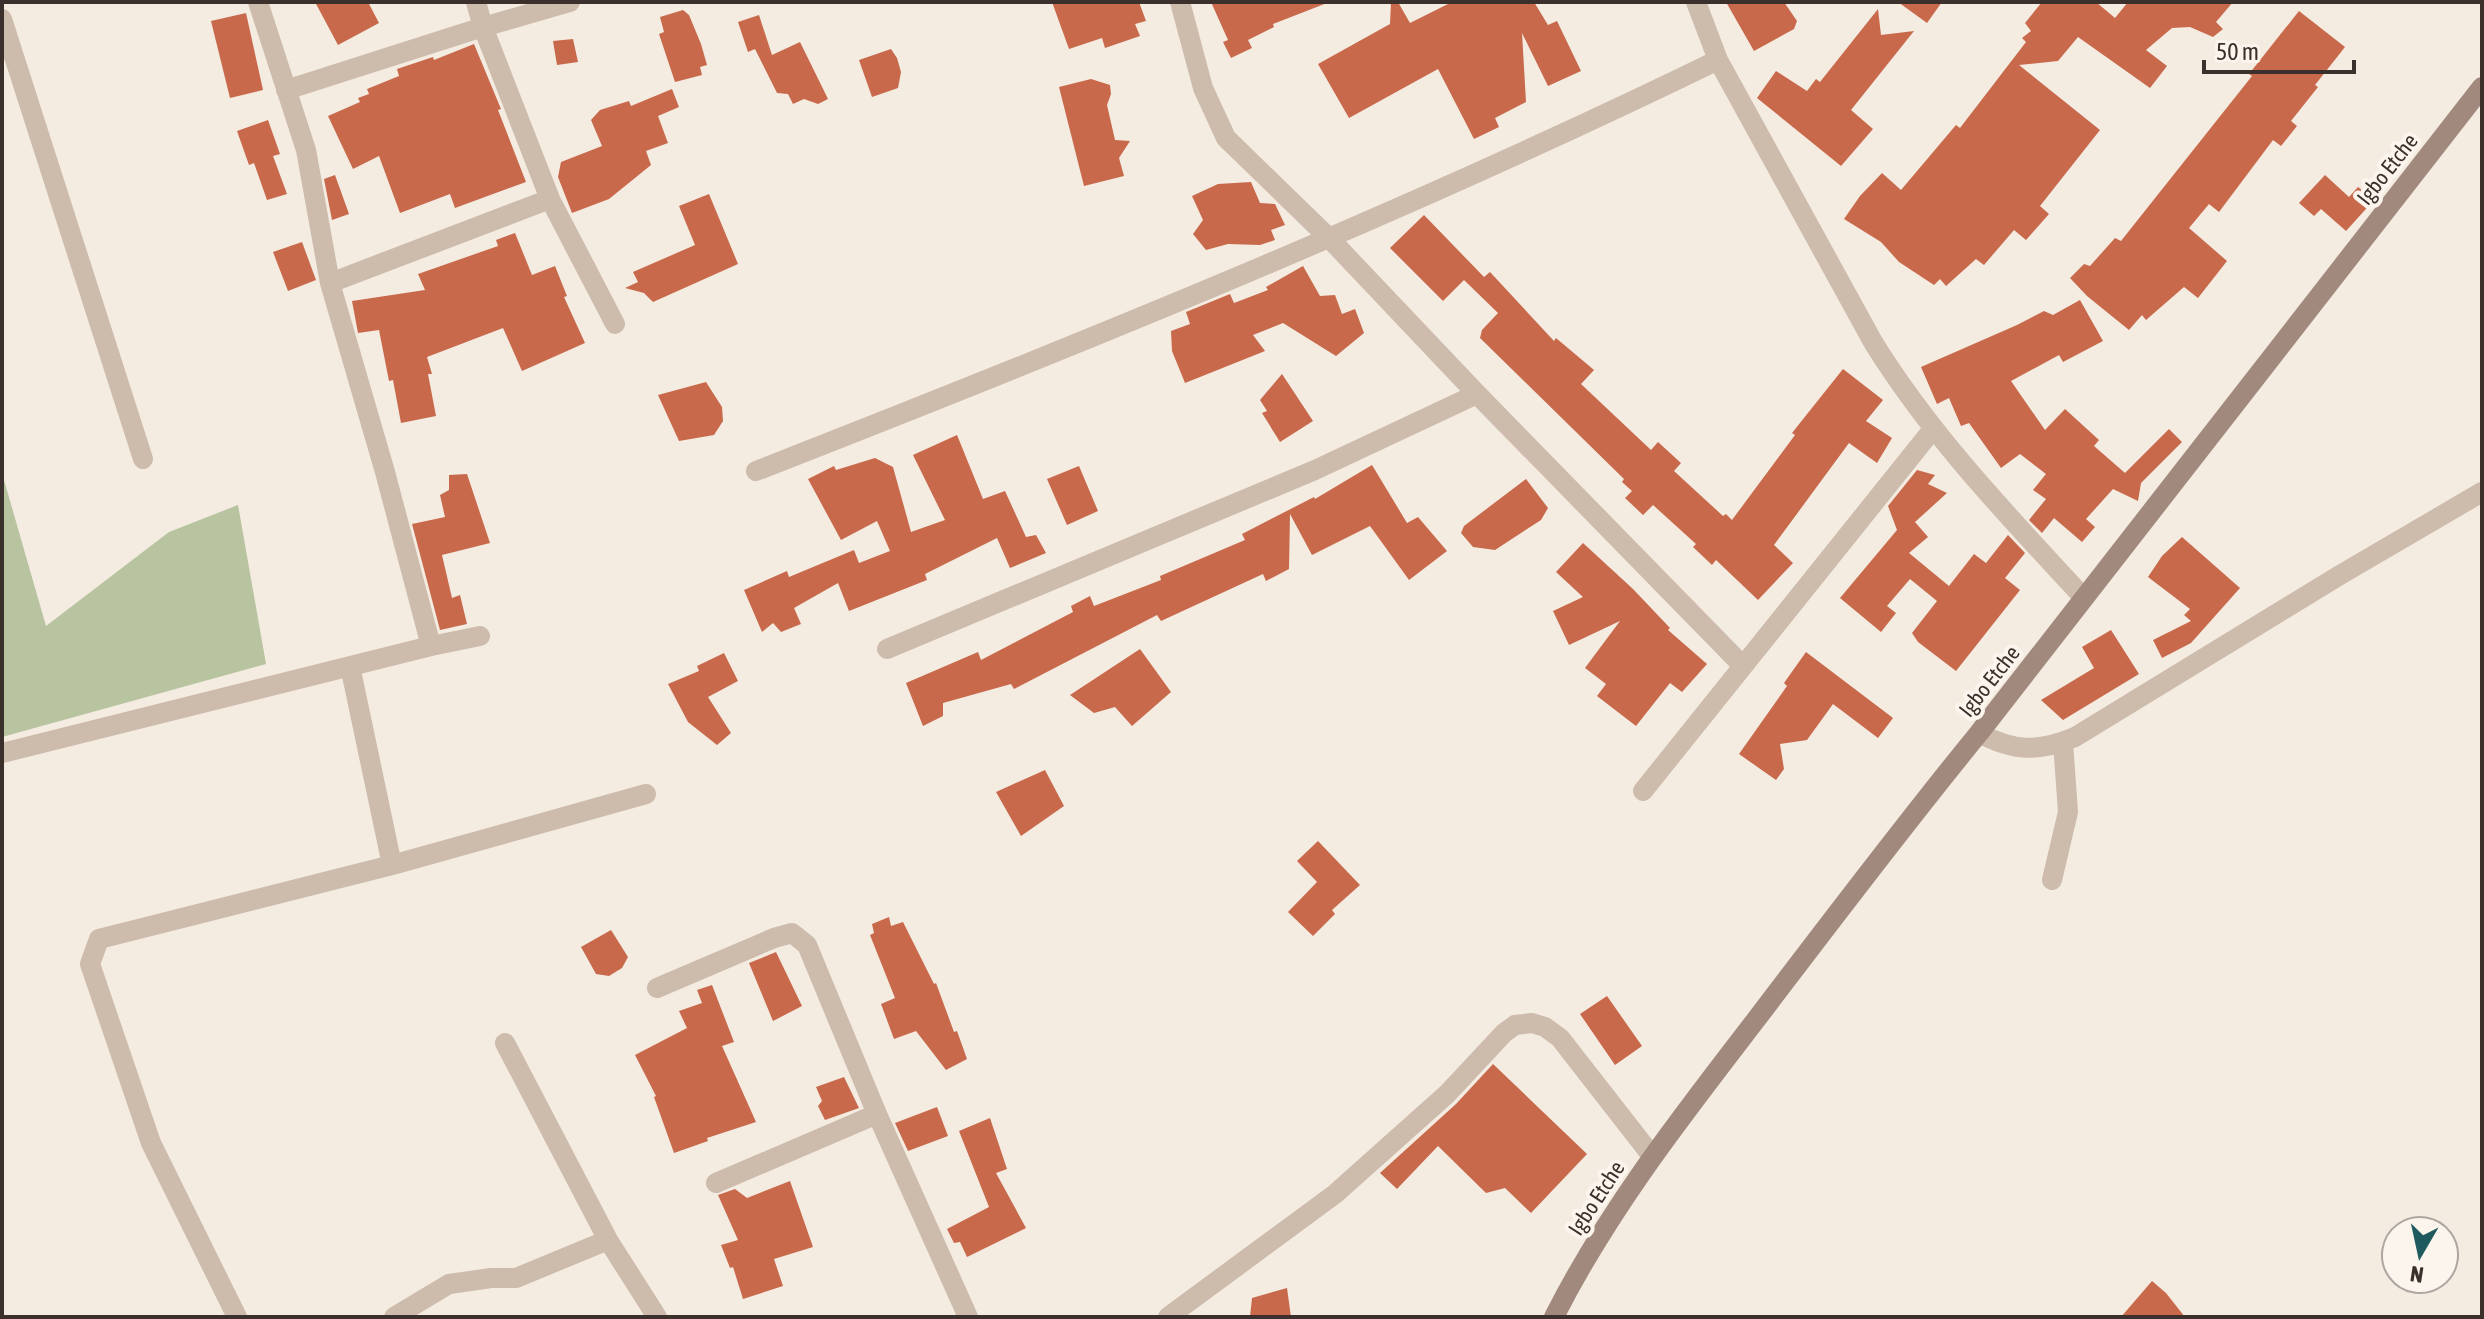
<svg xmlns="http://www.w3.org/2000/svg" width="2484" height="1319" font-family="'Asap Condensed',sans-serif">
  <style>
    .green { fill: #b8c4a0 }
    .building { fill: #c8694b }
    .lines { fill: none; stroke-linecap: round; stroke-linejoin: round }
    .street { stroke: #cdbbac; stroke-width: 20 }
    .secondary { stroke: #a18a7d; stroke-width: 20 }
    .labels { text-anchor: middle; stroke-width: 8; stroke-linejoin: round; paint-order: stroke }
    .street-label { font-size: 22px; fill: #3b302b; stroke: #fbf5ee }
  </style>
  <rect width="100%" height="100%" fill="#f4ebe1"/>
  <!-- green -->
  <path class="green" d="M2,473L46,626L169,532L238,505L266,664L2,737Z"/>
  <!-- building -->
  <path class="building" d="M315,2H368L379,23L338,45Z
    M1052,2H1139L1146,21L1135,24L1140,36L1105,48L1102,38L1069,49Z
    M1211,2H1327V3L1273,24L1274,27L1248,40L1252,48L1231,58L1223,42L1228,40Z
    M1391,2H1398L1410,23L1452,2H1534L1548,25L1557,21L1581,71L1548,86L1522,33L1526,102L1495,118L1499,127L1474,139L1438,69L1349,118L1318,64L1390,24Z
    M1726,2H1784L1797,21L1794,29L1754,51Z
    M1898,2H1942L1927,23Z
    M2042,2H2096L2115,18L2128,2H2233L2216,22L2223,29L2213,37L2190,27L2172,28L2146,50L2167,66L2150,88L2078,37L2058,61L2019,65L2100,130L2040,206L2049,214L2026,240L2014,230L1984,265L1976,259L1946,286L1940,279L1934,285L1899,262L1881,242L1844,219L1860,196L1882,173L1901,190L1956,125L1960,128L2026,42L2022,38L2031,31L2025,23Z
    M1878,9L1881,35L1914,31L1851,110L1873,129L1841,166L1757,98L1776,71L1807,91L1816,79L1820,82Z
    M683,10L689,15L701,44L707,65L700,67L702,75L675,82L659,34L664,32L660,17Z
    M2299,11L2345,47L2315,85L2318,87L2291,121L2297,126L2281,146L2273,140L2219,212L2209,204L2189,228L2227,261L2198,298L2184,287L2146,320L2142,315L2129,330L2087,296L2070,278L2084,264L2090,266L2115,238L2121,241L2252,76L2249,74Z
    M246,13L263,90L230,98L211,21Z
    M759,15L772,55L800,42L828,99L818,104L804,99L793,104L788,94L777,93L755,49L748,52L738,22Z
    M573,39L578,62L557,65L553,41Z
    M474,44L501,109L498,110L526,182L455,208L450,194L400,213L379,156L353,169L328,116L360,102L358,98L369,94L367,89L399,76L397,69L433,57L434,60Z
    M891,49L897,58L901,72L898,88L872,97L859,60Z
    M1091,79L1110,85L1111,94L1107,105L1115,140L1130,141L1119,158L1124,176L1084,186L1059,87Z
    M672,89L679,107L658,116L668,143L646,151L651,165L609,199L572,213L558,177L561,162L602,146L591,120L600,110L629,101L631,106Z
    M268,120L280,154L273,156L287,194L267,200L254,163L249,165L237,131Z
    M335,175L349,214L332,220L324,179Z
    M2325,175L2349,197L2358,187L2374,200L2346,231L2321,209L2314,216L2299,203Z
    M1251,182L1260,203L1275,204L1285,225L1271,230L1275,240L1260,245L1228,244L1206,250L1193,234L1203,220L1192,196L1218,184Z
    M709,194L738,264L653,302L644,293L625,288L638,282L633,272L695,245L679,206Z
    M1424,215L1484,277L1490,272L1554,341L1556,338L1594,370L1581,384L1651,450L1658,442L1681,463L1674,471L1723,516L1726,514L1732,520L1795,435L1792,433L1843,369L1883,400L1866,421L1892,438L1877,463L1849,443L1774,545L1793,563L1758,600L1716,560L1712,565L1693,547L1696,544L1653,505L1643,515L1625,498L1632,491L1622,482L1624,479L1480,338L1482,330L1498,313L1464,280L1443,301L1390,248Z
    M515,233L532,275L555,266L567,296L564,297L585,343L522,371L503,328L427,357L432,374H428L436,416L401,423L393,380L389,381L379,330L358,333L352,301L425,290L418,274L498,246L496,240Z
    M302,242L316,280L288,291L273,252Z
    M1303,266L1320,296L1335,295L1342,314L1355,309L1364,333L1336,356L1283,323L1253,335L1265,351L1185,383L1172,351L1171,331L1190,324L1186,312L1230,294L1234,303L1268,290L1266,287Z
    M2080,300L2103,341L2063,362L2059,355L2011,381L2045,430L2065,409L2099,440L2094,446L2125,473L2169,429L2182,442L2141,483L2138,501L2113,489L2086,519L2095,527L2082,542L2054,518L2042,533L2029,520L2046,499L2033,490L2046,474L2020,454L2001,468L1969,423L1961,426L1949,398L1937,404L1921,367L2017,325L2044,311L2053,315Z
    M1282,374L1313,421L1280,442L1262,413L1267,411L1260,400Z
    M706,382L722,407L723,421L714,435L679,441L658,395Z
    M957,435L983,499L1005,491L1026,537L1036,535L1046,553L1010,568L997,538L925,574L927,580L849,611L838,583L794,608L801,624L781,632L773,623L762,632L744,590L787,571L789,577L854,550L859,563L890,551L877,521L841,540L808,479L834,466L836,470L875,458L893,467L911,532L945,520L913,455Z
    M1372,465L1407,523L1418,517L1447,551L1409,580L1370,526L1312,555L1290,514L1289,569L1266,581L1263,574L1161,621L1157,615L1014,689L1011,684L943,703V716L923,726L906,683L978,652L981,660L1073,612L1071,606L1090,596L1094,606L1161,580L1160,576L1245,540L1242,534L1314,497L1315,499Z
    M1079,466L1098,511L1067,525L1047,479Z
    M1917,470L1935,475L1928,484L1947,493L1915,522L1928,537L1909,553L1949,586L1974,554L1986,563L2008,535L2025,553L2005,578L2020,590L1956,671L1918,642L1912,633L1937,601L1910,579L1887,606L1896,613L1881,632L1840,598L1897,530L1888,506Z
    M467,474L490,543L442,555L452,598L460,595L467,624L440,630L412,524L445,517L440,495L449,490V475Z
    M1526,479L1548,508L1541,520L1495,550L1473,547L1461,533L1464,526Z
    M2182,537L2240,588L2191,643L2162,658L2153,640L2191,621L2184,615L2190,609L2148,577L2162,556Z
    M1583,543L1633,589L1670,628L1668,630L1707,664L1682,692L1670,683L1636,726L1597,696L1606,684L1585,668L1620,621L1569,645L1553,611L1583,597L1556,572Z
    M2111,630L2139,674L2063,720L2041,700L2094,668L2082,647Z
    M1140,649L1171,692L1132,726L1115,707L1094,713L1070,695Z
    M1806,652L1893,718L1878,738L1833,704L1807,740L1780,744L1784,769L1776,780L1739,754L1787,686L1784,683Z
    M724,653L738,681L708,697L731,733L717,745L688,722L668,684L699,671L697,666Z
    M1045,770L1064,806L1021,836L996,792Z
    M1318,841L1360,885L1332,910L1335,914L1313,936L1288,912L1317,882L1297,861Z
    M889,917L891,926L903,922L934,984L936,983L954,1032L957,1031L967,1059L946,1070L916,1031L894,1039L881,1004L895,998L870,935L874,933L872,924Z
    M611,930L628,957L622,968L609,976L596,974L581,947Z
    M776,952L802,1006L773,1021L749,963Z
    M712,985L734,1042L722,1046L756,1122L707,1138L708,1141L674,1153L654,1097L656,1096L635,1055L687,1028L679,1011L702,1003L697,990Z
    M1607,996L1642,1046L1615,1065L1580,1014Z
    M1493,1064L1587,1154L1531,1213L1505,1188L1486,1193L1438,1146L1397,1189L1380,1173L1456,1104Z
    M844,1077L859,1108L825,1120L818,1106L822,1101L816,1087Z
    M937,1107L948,1136L908,1151L895,1123Z
    M990,1118L1007,1169L996,1173L1026,1228L967,1257L960,1242L954,1243L947,1229L989,1207L959,1131Z
    M790,1181L813,1247L774,1259L783,1286L743,1299L733,1267L730,1268L721,1245L738,1240L718,1195L735,1189L747,1198Z
    M2152,1281L2166,1293L2185,1317H2121Z
    M1287,1288L1291,1317H1250L1252,1298Z"/>
  <g class="lines">
    <!-- street -->
    <path class="street" d="M258,2L306,150L330,283L385,472L431,646
      M476,2L483,27L550,199L615,324
      M1180,2L1203,88L1226,138L1330,239L1477,394L1743,666
      M1696,2L1718,60L1873,342C1931,436 2009,517 2084,598
      M2,19L143,459
      M286,90L483,27L570,2
      M330,283L550,199
      M756,471C1081,344 1404,213 1718,60
      M887,649L1315,470L1477,394
      M350,666L392,865
      M1979,733C2014,752 2039,752 2075,737L2340,575L2482,492
      M2,753L431,646L480,636
      M1643,791L1933,429
      M2052,880L2068,812L2063,742
      M657,988L774,938L792,933L807,945L877,1114L968,1317
      M505,1043L608,1240L657,1317
      M716,1183L877,1114
      M237,1317L151,1143L90,964L99,939L392,865L646,794
      M394,1317L449,1284L491,1278H516L608,1240
      M1168,1317L1335,1194L1447,1094L1504,1033L1515,1025L1532,1023L1545,1027L1560,1038L1652,1156"/>
    <!-- secondary -->
    <path class="secondary" d="M1554,1317C1608,1210 1682,1116 1755,1021C1829,924 1902,827 1979,733L2482,87"/>
  </g>
  <g class="labels">
    <!-- street labels -->
    <g class="street-label">
      <text transform="translate(2387 169) rotate(-52)" y="8">Igbo Etche</text>
      <text transform="translate(1989 681) rotate(-52)" y="8">Igbo Etche</text>
      <text transform="translate(1596 1198) rotate(-57)" y="8">Igbo Etche</text>
    </g>
  </g>
  <!-- border -->
  <rect width="2484" height="1319" fill="none" stroke="#3b302b" stroke-width="8"/>
  <!-- north arrow -->
  <g transform="translate(2420 1255) rotate(189)"><circle r="38" fill="#fbf5ee" stroke="#aea6a0" stroke-width="2"/>
  <path d="M0-6L14 30L0 20L-14 30Z" fill="#1f5a5e"/>
  <text y="-12" font-size="22" font-weight="bold" text-anchor="middle" fill="#3b302b">N</text>
  </g>
  <!-- scale -->
  <path d="M2204 60v12h150v-12" fill="none" stroke="#3b302b" stroke-width="4"/>
  <text x="2216" y="60" font-size="24" fill="#3b302b" stroke="#fbf5ee" stroke-width="6" paint-order="stroke">50 m</text>
</svg>
